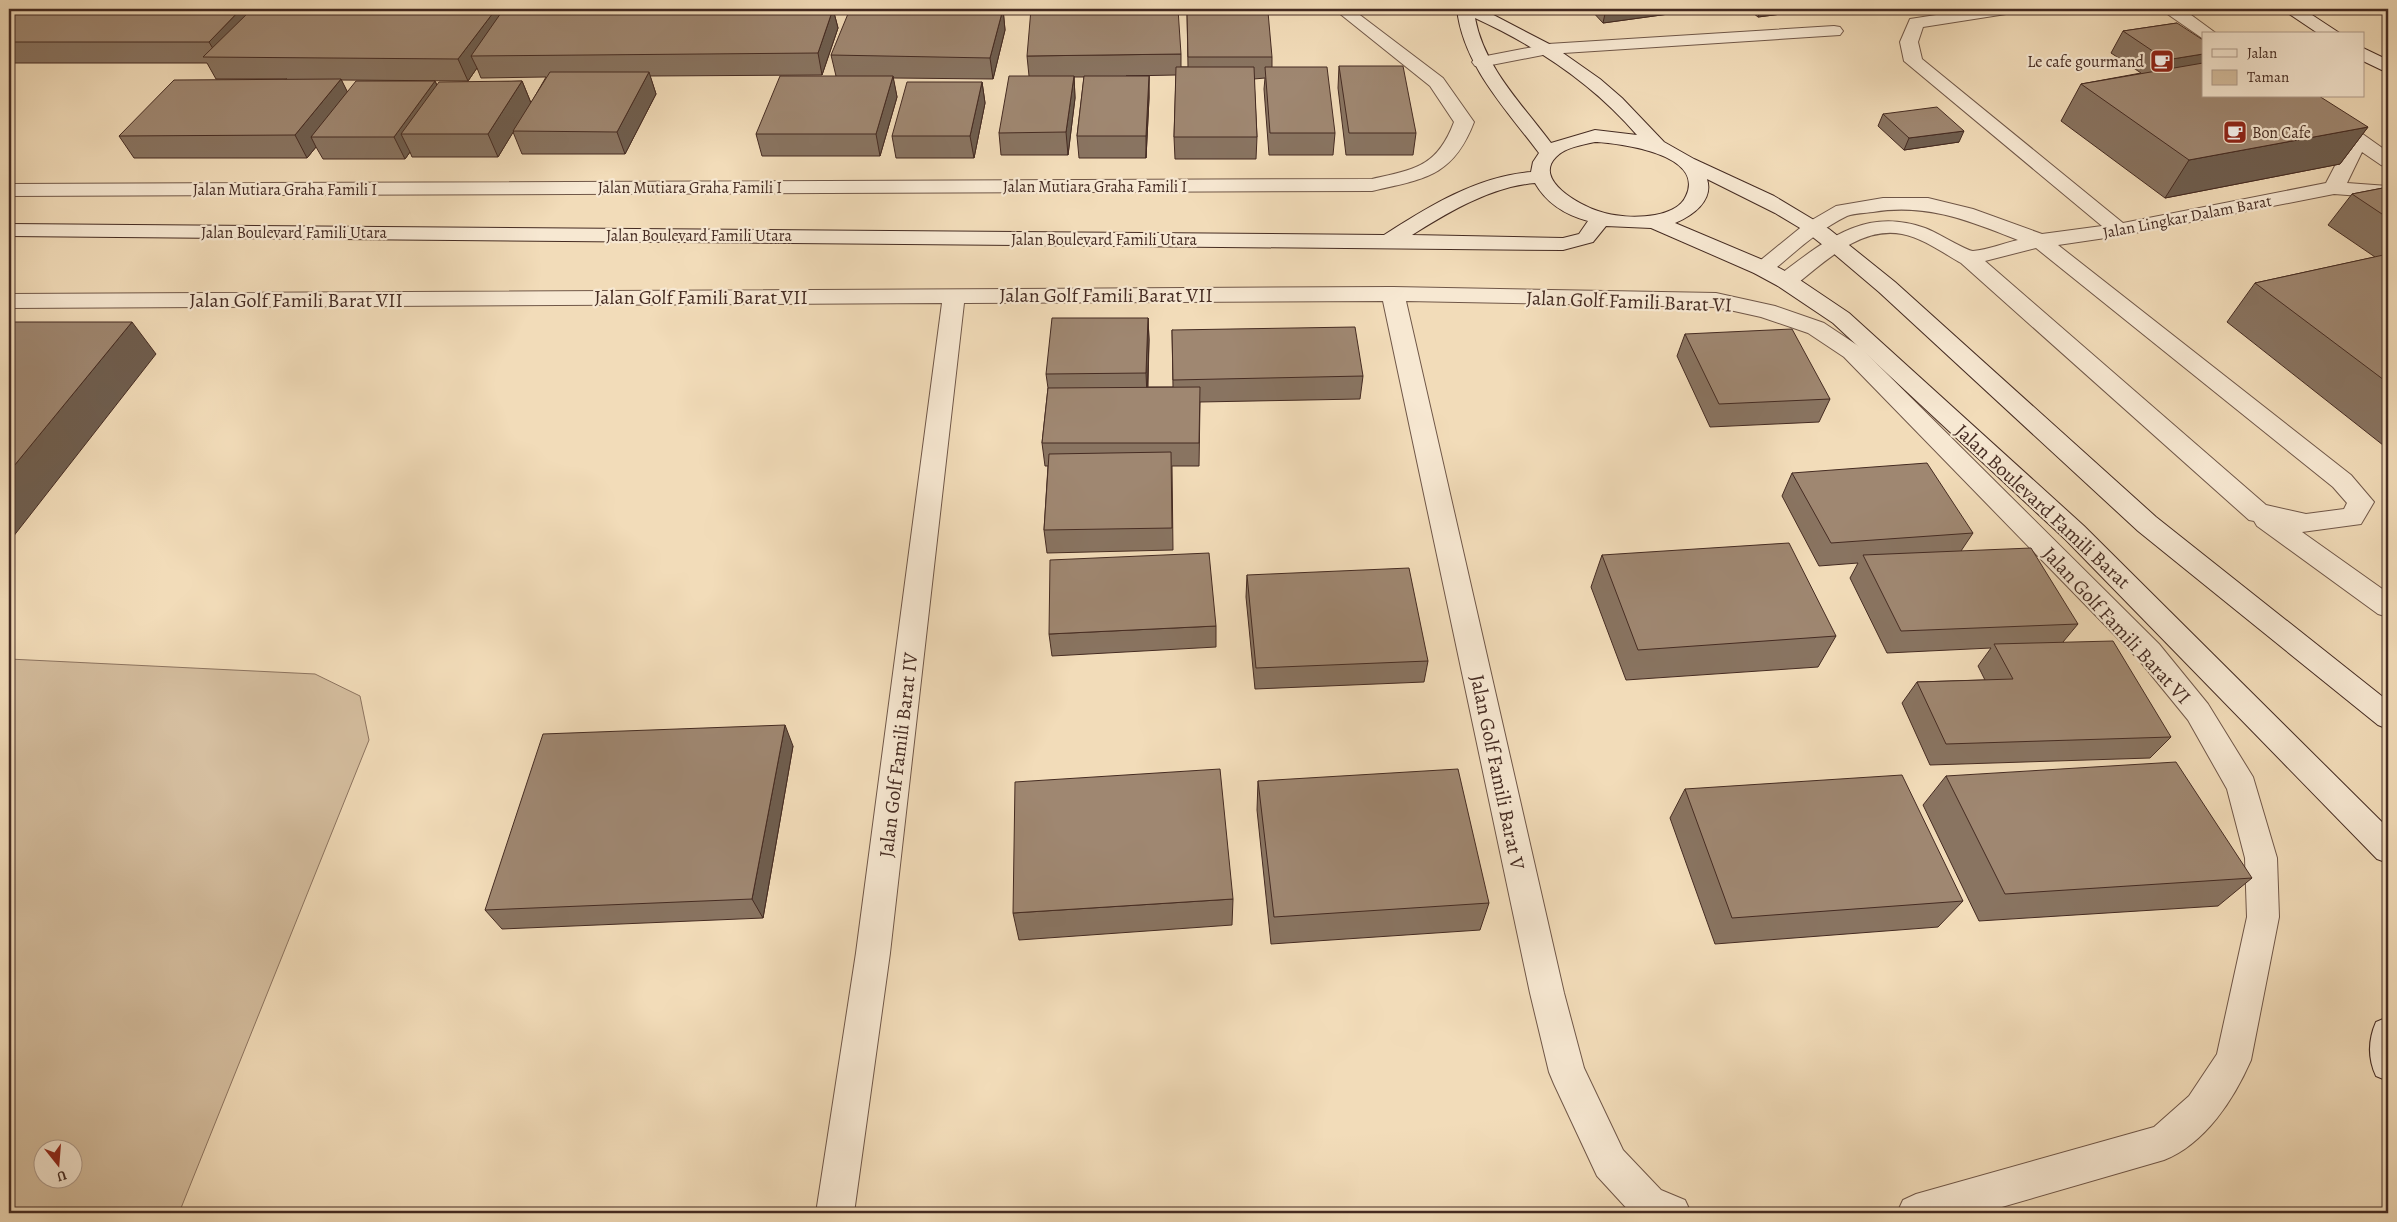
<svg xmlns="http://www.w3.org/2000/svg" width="2397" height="1222" font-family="Alegreya,serif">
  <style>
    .green { fill: #d5be9f; stroke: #8d7460; fill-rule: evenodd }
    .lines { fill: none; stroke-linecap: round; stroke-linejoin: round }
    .lane-casing { stroke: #705748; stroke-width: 2 }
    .street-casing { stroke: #705748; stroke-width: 2 }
    .secondary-casing { stroke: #452b22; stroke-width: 2 }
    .lane { fill: #f7e8d2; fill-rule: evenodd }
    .street { fill: #f7e8d2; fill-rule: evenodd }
    .secondary { fill: #f7e8d2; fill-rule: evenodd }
    .wall { fill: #897461; stroke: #452b22; fill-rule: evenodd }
    .shaded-wall { fill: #6f5e4f; stroke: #452b22 }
    .building { fill: #9f8771; stroke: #452b22 }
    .labels { text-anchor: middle; stroke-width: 4.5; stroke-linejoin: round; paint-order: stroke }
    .far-poi-label { font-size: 16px; fill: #452b22; stroke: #f7e8d2; text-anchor: end }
    .far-street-label { font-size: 16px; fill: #452b22; stroke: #f7e8d2 }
    .street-label { font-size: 20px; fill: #452b22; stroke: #f7e8d2 }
  </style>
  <rect width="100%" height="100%" fill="#f2dcb9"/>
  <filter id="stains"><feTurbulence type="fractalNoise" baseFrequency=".004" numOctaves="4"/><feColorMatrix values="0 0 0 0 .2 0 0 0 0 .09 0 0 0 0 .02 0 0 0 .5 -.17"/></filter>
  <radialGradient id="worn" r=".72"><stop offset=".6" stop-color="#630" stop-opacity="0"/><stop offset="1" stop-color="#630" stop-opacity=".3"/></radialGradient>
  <!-- green -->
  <path class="green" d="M9,659L315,674L360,696L369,740L179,1213H9ZM42,1150H72V1180H42Z"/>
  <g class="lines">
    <!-- lane casing -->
    <g class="lane-casing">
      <path id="lane" d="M1975,9H2015L2012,13L2006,14L1923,27L1918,42L1922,59L2123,223L2326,183L2348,141L2287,96H2309L2388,152V167L2381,165L2362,152L2347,183L2388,186V198L2334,194L2119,236L2058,245L2351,475L2374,502L2361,524L2302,532L2388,593V617L2378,614L2257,526L2254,521L2249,520L1961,263C1943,253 1923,238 1902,234C1860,226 1825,262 1794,286L1786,288L1778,286L1775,281L1778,276C1825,241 1864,206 1925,228C1936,232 1967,251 1973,251C1988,250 2004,243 2018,240C1969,221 1927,203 1873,212C1865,213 1855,213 1847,216C1818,230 1794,253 1770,273L1762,274L1754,273L1751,268L1805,224L1836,206L1883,198H1928L1973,209L2042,234L2102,226L1904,61L1900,42L1910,19ZM2036,248L2333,487L2347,503L2344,509L2306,514L2266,505L1985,261Z
        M2164,9H2183L2217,34H2203L2202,38L2166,13Z
        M1834,26L1840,27L1843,31L1840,35L1548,54L1481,67L1475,66L1472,62L1475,58L1481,57L1548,44Z"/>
    </g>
    <!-- street casing -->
    <g class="street-casing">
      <path id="street" d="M1334,9H1352L1443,78L1474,122C1453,177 1424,179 1372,191L9,196V184L1372,179C1415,169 1437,167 1454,122L1430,86Z
        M1393,287L1716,293L1775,306L1824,323L1860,347L2159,644L2208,704L2253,777L2277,858L2279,917L2251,1060C2234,1099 2205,1144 2164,1160L1981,1213H1897L1903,1200L1916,1194L2154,1127L2189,1096L2217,1054L2247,917L2245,858L2227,789L2188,720L2139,660L1844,357L1808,333L1761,317L1716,307L1406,301L1564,993L1584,1068L1623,1150L1661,1190L1685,1200L1691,1213H1631L1597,1176L1554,1084L1549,1072L1530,993L1383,301L964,303L890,953L854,1213H816L856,953L942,303L9,308V294Z"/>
    </g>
    <!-- secondary casing -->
    <g class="secondary-casing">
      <path id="secondary" d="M1457,9H1482L1553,46L1600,79L1622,98L1664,142L1694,159L1774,196L1829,229L1895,282L2156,517L2388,701V729L2378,725L2138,531L1879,292L1833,253L1805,231L1775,213L1707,179C1714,201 1692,216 1675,223L1770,263L1794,276L1849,313L2084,526L2388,828V863L2377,859L2066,540L1833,323L1778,286L1754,273L1651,228L1606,226L1593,242L1563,250L9,236V224L1384,235C1428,207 1477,176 1531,172L1533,162L1539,153C1506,109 1463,65 1457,9ZM1475,18C1536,46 1593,84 1637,135L1595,130L1551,143C1522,104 1484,67 1475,18ZM1595,142C1619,143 1706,154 1686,196C1681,208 1666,213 1655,215C1637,218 1615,217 1598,211C1580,205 1533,180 1556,157C1566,147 1582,145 1595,142ZM1535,183C1547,204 1566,215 1588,221L1579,234L1563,238L1412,235C1449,212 1490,187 1535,183Z
        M2282,9H2303L2341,34H2319Z
        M2363,48L2388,60V73L2363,61Z
        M2388,1017V1081L2376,1076C2368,1059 2368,1040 2376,1022Z"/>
    </g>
    <!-- lane -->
    <use href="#lane" class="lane"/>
    <!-- street -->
    <use href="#street" class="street"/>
    <!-- secondary -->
    <use href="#secondary" class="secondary"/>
  </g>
  <!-- wall -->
  <path class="wall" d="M9,9H248L249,11L252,9H497L500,15L627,9H833L838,28L822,75L650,76L656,94L625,154H522L513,132L498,157H412L410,152L405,159H323L316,147L307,158H134L119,136L287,79H216L207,63H9ZM477,68L481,78L546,77L531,103L522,81L437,85L435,81L347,92L341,80L468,81Z
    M1003,9L1005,30L993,79L893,78L897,97L880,156H762L756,134L836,76L831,55Z
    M1590,9H1705L1603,23Z
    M1748,9H1820L1758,17Z
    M1187,12L1272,57V67L1335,133L1333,155H1269L1264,89L1265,78L1254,79L1257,137L1256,159H1175L1174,137L1176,75L1126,76H1149V98L1146,158H1079L1077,136L1084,77H1074L1075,98L1068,155H1001L999,133L1029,76L1027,56L1181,54V67H1188Z
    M2177,23L2203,96L2368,127L2340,164L2165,198L2061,121L2081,84L2141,73L2111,53L2123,31Z
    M1339,66L1416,133L1413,155H1346L1338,88Z
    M982,82L985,103L974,158H896L892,136Z
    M1883,114L1959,142L1904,150L1878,126Z
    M2388,187V449L2227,322L2255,283L2375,257L2328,225L2352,194Z
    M1148,318L1149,340L1148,387H1173L1172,330L1363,376L1360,399L1200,402L1199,466H1172L1173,550L1047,553L1044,530L1048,466H1045L1042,443L1048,388L1046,374Z
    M1685,334L1830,399L1819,422L1710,427L1677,356Z
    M1792,473L1973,533L1961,551L2078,624L2063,642L2171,737L2150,758L1930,765L1902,703L1917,682L1985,680L1978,666L1991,648L1887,653L1850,578L1858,563L1819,566L1782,496Z
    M1602,555L1836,636L1818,667L1626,680L1591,587Z
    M1247,575L1428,661L1424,682L1255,689L1246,597Z
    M1216,626V647L1052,656L1049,634Z
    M793,746L763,918L502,929L485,910Z
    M1946,776L2252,878L2218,906L1979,921L1923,805Z
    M1258,781L1489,903L1480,930L1271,944L1257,810Z
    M1685,789L1963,901L1938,927L1715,944L1670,818Z
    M1233,899L1232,925L1019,940L1013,913Z"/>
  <!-- shaded-wall -->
  <path class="shaded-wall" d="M241,9H248L257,25L218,57L209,42Z
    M496,9H497L505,29L471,56L477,68L468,81L458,59Z
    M833,9L838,28L822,75L818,53Z
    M1003,9L1005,30L993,79L990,58Z
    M1606,9H1705L1603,23Z
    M1761,9H1820L1758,17Z
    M2203,54V74L2153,82L2166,60Z
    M649,72L656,94L625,154L617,132Z
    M893,76L897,97L880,156L876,134Z
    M1074,76L1075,98L1068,155L1066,132Z
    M1149,76V98L1146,158V136Z
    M341,79L352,101L311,137L316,147L307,158L295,135Z
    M435,81L445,103L401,134L410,152L405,159L394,137Z
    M522,81L531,103L498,157L488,134Z
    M982,82L985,103L974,158L970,136Z
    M2368,127L2340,164L2165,198L2189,160Z
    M1964,131L1959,142L1904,150L1909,138Z
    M1148,318L1149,340L1147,396L1146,373Z
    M132,322L156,354L9,542V472Z
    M785,725L793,746L763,918L752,899Z"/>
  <!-- building -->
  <path class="building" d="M9,9H241L209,42H9Z
    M252,9H496L458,59L203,57Z
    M627,9H833L818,53L471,56L503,10Z
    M850,9H1003L990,58L831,55Z
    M1031,9H1178L1181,54L1027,56Z
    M1187,12H1268L1272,57H1188Z
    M2177,23L2203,40V54L2166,60L2123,31Z
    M2203,63V96H2319L2368,127L2189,160L2081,84Z
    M1339,66H1403L1416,133H1349Z
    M1176,67H1254L1257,137H1174Z
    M1265,67H1327L1335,133H1270Z
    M550,72H649L617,132L513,131Z
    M780,76H893L876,134H756Z
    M1009,76H1074L1066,132L999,133Z
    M1084,76H1149L1146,136H1077Z
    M341,79L295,135L119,136L174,80Z
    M356,81H435L394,137H311Z
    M522,81L488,134H401L439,82Z
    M907,82H982L970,136H892Z
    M1937,107L1964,131L1909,138L1883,114Z
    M2388,187V218L2352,194Z
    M2388,254V383L2255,283Z
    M1052,318H1148L1146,373L1046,374Z
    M9,322H132L9,472Z
    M1355,327L1363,376L1173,380L1172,330Z
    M1792,329L1830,399L1719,404L1685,334Z
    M1200,387L1199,443H1042L1048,388Z
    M1171,452L1172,528L1044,530L1049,454Z
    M1927,463L1973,533L1831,543L1792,473Z
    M1789,543L1836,636L1638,650L1602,555Z
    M2031,548L2078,624L1901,631L1863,555Z
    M1209,553L1216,626L1049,634L1050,560Z
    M1409,568L1428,661L1256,668L1247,575Z
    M2113,641L2171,737L1946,744L1917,682L2013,679L1994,644Z
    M785,725L752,899L485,910L543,734Z
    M2176,762L2252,878L2005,894L1946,776Z
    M1220,769L1233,899L1013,913L1015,782Z
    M1458,769L1489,903L1274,917L1258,781Z
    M1902,775L1963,901L1732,918L1685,789Z"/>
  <!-- icons -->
  <defs>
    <g id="cafe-square" transform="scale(1.25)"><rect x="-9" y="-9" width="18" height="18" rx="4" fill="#8f2418" stroke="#f7e8d2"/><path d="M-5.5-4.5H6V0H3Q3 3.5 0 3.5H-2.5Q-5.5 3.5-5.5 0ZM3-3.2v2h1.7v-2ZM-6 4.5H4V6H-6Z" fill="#fff"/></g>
  </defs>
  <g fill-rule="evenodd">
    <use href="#cafe-square" x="2162" y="61"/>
    <use href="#cafe-square" x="2235" y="132"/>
  </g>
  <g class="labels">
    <!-- far-poi labels -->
    <g class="far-poi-label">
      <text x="2144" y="67">Le cafe gourmand</text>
      <text x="2252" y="138" text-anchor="start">Bon Cafe</text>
    </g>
    <!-- far-street labels -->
    <g class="far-street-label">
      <text x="1095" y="192">Jalan Mutiara Graha Famili I</text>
      <text x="690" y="193">Jalan Mutiara Graha Famili I</text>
      <text x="285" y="195">Jalan Mutiara Graha Famili I</text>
      <text transform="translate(2187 216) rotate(-11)" y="6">Jalan Lingkar Dalam Barat</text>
      <text x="294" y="238">Jalan Boulevard Famili Utara</text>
      <text x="699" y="241">Jalan Boulevard Famili Utara</text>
      <text x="1104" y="245">Jalan Boulevard Famili Utara</text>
    </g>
    <!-- street labels -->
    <g class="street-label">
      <text x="1106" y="302">Jalan Golf Famili Barat VII</text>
      <text x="701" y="304">Jalan Golf Famili Barat VII</text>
      <text x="296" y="307">Jalan Golf Famili Barat VII</text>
      <text transform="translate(1629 301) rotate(2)" y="7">Jalan Golf Famili Barat VI</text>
      <text transform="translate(2043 506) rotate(43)" y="7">Jalan Boulevard Famili Barat</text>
      <text transform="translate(2117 625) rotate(47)" y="7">Jalan Golf Famili Barat VI</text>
      <text transform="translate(898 755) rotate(-83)" y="7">Jalan Golf Famili Barat IV</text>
      <text transform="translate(1498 772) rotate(78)" y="7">Jalan Golf Famili Barat V</text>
    </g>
  </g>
  <!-- margin -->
  <rect width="2397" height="1222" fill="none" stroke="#f2dcb9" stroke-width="30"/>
  <rect x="10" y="10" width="2377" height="1202" fill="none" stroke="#452b22" stroke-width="2.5"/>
  <rect x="15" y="15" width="2367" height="1192" fill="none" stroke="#452b22"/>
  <!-- legend -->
  <rect x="2202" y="32" width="162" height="65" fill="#f7e8d2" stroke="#b09c8c"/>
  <rect x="2212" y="49" width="25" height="8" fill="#f7e8d2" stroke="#b09c8c"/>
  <text x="2247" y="58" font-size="15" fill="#452b22">Jalan</text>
  <rect x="2212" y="70" width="25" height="15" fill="#d5be9f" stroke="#b09c8c"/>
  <text x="2247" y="82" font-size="15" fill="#452b22">Taman</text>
  <!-- north arrow -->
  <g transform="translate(58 1164) rotate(163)"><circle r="24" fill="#f7e8d2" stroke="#b09c8c"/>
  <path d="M0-4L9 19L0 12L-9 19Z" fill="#8f2418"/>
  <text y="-8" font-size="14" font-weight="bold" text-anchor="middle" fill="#452b22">U</text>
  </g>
  <rect width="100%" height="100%" filter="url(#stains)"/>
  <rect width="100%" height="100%" fill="url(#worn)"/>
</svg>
